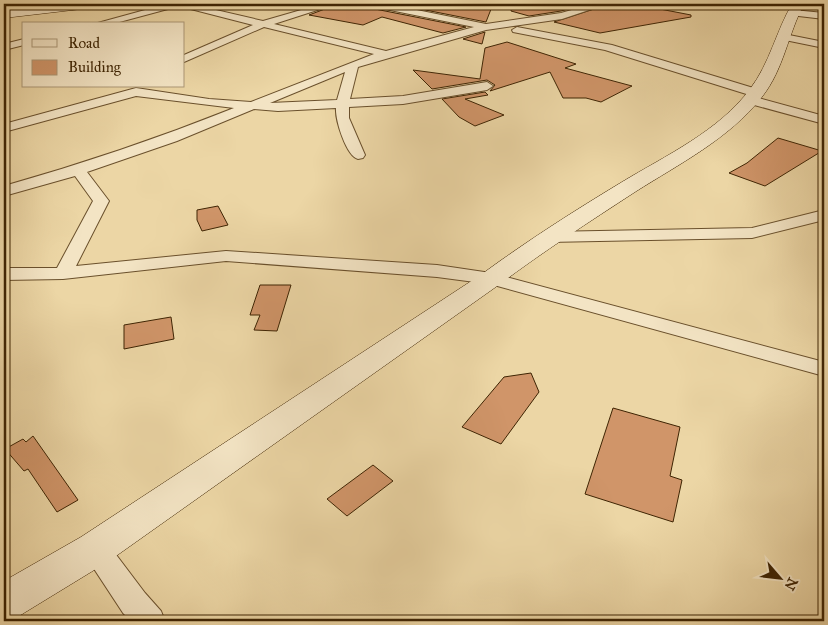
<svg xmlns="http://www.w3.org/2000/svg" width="828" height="625" font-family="'IM FELL Great Primer',serif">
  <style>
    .building { fill: #d09569; stroke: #3e2403 }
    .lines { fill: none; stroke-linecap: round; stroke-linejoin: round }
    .street-casing { stroke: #6a502c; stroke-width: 2 }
    .secondary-casing { stroke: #3e2403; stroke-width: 1 }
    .street { fill: #f3e4c4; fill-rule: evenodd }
    .secondary { fill: #f3e4c4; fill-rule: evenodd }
  </style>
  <rect width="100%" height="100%" fill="#ecd6a5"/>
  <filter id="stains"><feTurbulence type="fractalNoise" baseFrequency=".004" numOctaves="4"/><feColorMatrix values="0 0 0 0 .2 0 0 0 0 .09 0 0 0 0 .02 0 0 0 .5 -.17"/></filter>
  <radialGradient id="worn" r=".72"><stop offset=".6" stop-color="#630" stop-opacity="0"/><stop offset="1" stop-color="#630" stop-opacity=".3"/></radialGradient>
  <!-- building -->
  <path class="building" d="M338,4H369L375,9L466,27L443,33L382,17L363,25L309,15Z
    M395,4H493L486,22Z
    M512,4H587L561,11L529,16L511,11Z
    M609,4H634L691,15V17L600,33L554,22Z
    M485,32L482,44L463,39Z
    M507,42L576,64L565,68L632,86L601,102L586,98H563L550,72L490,91L495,85L487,80L432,89L413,70L480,79L485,48Z
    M485,92L488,95L465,99L504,115L475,126L459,117L442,99Z
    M778,138L822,151L765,186L729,173L747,163Z
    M218,206L228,225L202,231L197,220V210Z
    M260,285H291L277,331L254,330L260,315H250Z
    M171,317L174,339L124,349V325Z
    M531,373L539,392L501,444L462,427L504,377Z
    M613,408L680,427L670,476L682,480L673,522L585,494Z
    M33,436L78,500L57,512L28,469L24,471L5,449L23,439L26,442Z
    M373,465L393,481L347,516L327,499Z"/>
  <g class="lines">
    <!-- street casing -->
    <g class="street-casing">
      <path id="street" d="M167,4H190L263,21L322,4H336L274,24L386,51L474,27L375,7L371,4H387L486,24L561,13L593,4H607L562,19L486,30L358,67L350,99L403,96L487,82L493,86L487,90L403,104L349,107V118L365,155L363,158L358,159C346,156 335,119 336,108L278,111L254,109L177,141L87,172L109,201L76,266L226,251L437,265L491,273L824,362V376L490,284L437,277L226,261L63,279L4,280V268H57L93,201L75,176L4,196V186C82,164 159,138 234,108L136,96L4,132V124L136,88L209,99L251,102L374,54L264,27L184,62V55L253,25L179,6L112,24H94ZM345,72L337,100L270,103Z
        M793,10L824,13V19L790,15V11Z
        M517,27L612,45L760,90L762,93L756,97L605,50L513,32L512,30Z
        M784,34L824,42V48L780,39V35Z
        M24,39V45L4,50V44Z
        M751,96L824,116V124L747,103L745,100L747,97Z
        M824,210V220L752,238L548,242L542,241L539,237L542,233L548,232L752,228Z
        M95,537L105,540L145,593L161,611L165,621H131L123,613L81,549L85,540Z"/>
    </g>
    <!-- secondary casing -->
    <g class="secondary-casing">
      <path id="secondary" d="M59,4H96L90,8L4,18V10Z
        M792,4H804C788,34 784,69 762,97C729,139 679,164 635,192C589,222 544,251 500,284L109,561L19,616L4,621V581L81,537L482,274C527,241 574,211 622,182C665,156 719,131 750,89C770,63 776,31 792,4Z"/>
    </g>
    <!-- street -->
    <use href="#street" class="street"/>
    <!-- secondary -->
    <use href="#secondary" class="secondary"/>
  </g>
  <!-- margin -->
  <rect width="828" height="625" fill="none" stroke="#ecd6a5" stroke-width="20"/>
  <rect x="5" y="5" width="818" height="615" fill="none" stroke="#3e2403" stroke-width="2.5"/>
  <rect x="10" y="10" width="808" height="605" fill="none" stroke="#3e2403"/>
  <!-- legend -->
  <rect x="22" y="22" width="162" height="65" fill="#f3e4c4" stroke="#ab9777"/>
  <rect x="32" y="39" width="25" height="8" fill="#f3e4c4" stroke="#ab9777"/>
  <text x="68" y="48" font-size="15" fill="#3e2403">Road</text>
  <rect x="32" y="60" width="25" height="15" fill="#d09569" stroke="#ab9777"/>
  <text x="68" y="72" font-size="15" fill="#3e2403">Building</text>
  <!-- north arrow -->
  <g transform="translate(780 578) rotate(118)" stroke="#f3e4c4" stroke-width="4" paint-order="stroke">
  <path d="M0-4L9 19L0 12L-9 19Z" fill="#3e2403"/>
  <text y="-8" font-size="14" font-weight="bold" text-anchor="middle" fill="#3e2403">N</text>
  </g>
  <rect width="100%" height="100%" filter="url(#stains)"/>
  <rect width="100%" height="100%" fill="url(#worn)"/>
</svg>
